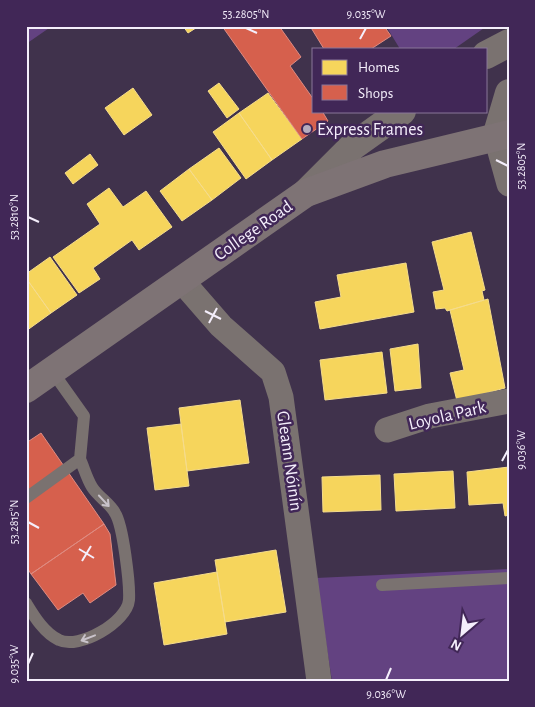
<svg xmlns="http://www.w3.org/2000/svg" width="535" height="707" font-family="'Alegreya Sans',sans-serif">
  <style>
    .green { fill: #634281 }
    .homes { fill: #f6d55c; stroke: #f5dc8c }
    .shops { fill: #d6604d; stroke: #df8b81 }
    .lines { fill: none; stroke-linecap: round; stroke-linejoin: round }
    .service { stroke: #7a7270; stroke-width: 12 }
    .minor { stroke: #7a7270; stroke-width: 25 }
    .tertiary { stroke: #7a7270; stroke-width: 28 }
    .secondary { stroke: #7e7375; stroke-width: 28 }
    .oneway { stroke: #c9c3ca }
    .ticks { fill: none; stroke: #f4eefb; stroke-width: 2 }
    .poi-dot { fill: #b5acbe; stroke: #412757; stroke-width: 2 }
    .labels { text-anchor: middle; stroke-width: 5; stroke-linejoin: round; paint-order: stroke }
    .poi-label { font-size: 18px; fill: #f4eefb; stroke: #412757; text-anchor: start }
    .street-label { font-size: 18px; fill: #f4eefb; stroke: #412757 }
    .neatline { fill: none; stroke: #f4eefb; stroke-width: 2 }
    .ticks-label { font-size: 12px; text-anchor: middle; fill: #f4eefb }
  </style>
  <rect width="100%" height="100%" fill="#40324c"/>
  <!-- green -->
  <path class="green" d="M26,26H52L26,44Z
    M386,26H487L454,49H400Z
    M509,569V681H332L316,578Z"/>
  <!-- homes -->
  <path class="homes" d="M183,26H199L188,33Z
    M219,83L239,109L227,118L208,91Z
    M133,88L152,115L124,135L105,108Z
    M268,93L302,139L272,160L239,113Z
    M239,113L272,160L246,179L213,132Z
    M219,148L241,178L212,200L189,169Z
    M90,154L98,165L73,184L65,173Z
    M189,169L212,200L182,221L160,191Z
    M109,188L123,207L146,191L172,227L139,250L132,240L93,268L100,279L79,293L53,257L100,224L87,204Z
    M471,232L485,290L482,291L484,300L447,311L445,308L436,309L433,292L444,290L432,242Z
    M50,257L77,295L51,313L26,278V274Z
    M406,263L414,312L320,329L315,302L341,297L337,275Z
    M26,278L51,313L26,331Z
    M488,299L505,388L457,401L450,373L464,370L450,310Z
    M418,344L421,388L395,391L390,349Z
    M382,352L387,393L325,400L320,360Z
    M240,400L249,463L187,471L179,408Z
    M181,424L189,486L155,490L147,428Z
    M509,467V515L505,516L503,503L469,505L467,472Z
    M453,471L455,508L396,511L394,474Z
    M380,475L381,510L323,512L322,477Z
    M276,550L286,612L225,622L215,560Z
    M217,572L227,634L164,645L154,583Z"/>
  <!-- shops -->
  <path class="shops" d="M222,26H279L301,57L290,66L314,100V111H322L328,121L302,139Z
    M310,26H384L391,36L371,49H324Z
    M41,433L104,524L31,574L26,566V443Z
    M104,524L110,534L116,585L90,603L83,593L58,610L31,574Z"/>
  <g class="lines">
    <!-- service -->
    <path class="service" d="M26,498L80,459L84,416L52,371
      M382,585L509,578
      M26,603C34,616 44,633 59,640C79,650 127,622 129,600C130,584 123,525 115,513C110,503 98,497 92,487C87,479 84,468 80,459"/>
    <!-- minor -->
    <path class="minor" d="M496,137L509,184
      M181,280L221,326L273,372L281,397L319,681
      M387,430L430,416L509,401"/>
    <!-- tertiary -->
    <path class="tertiary" d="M486,55L509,43
      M496,137L509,93
      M306,193L353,146L402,111"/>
    <!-- secondary -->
    <path class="secondary" d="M26,389L306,193L385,164L509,134"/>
  </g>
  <!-- one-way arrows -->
  <defs><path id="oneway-shaft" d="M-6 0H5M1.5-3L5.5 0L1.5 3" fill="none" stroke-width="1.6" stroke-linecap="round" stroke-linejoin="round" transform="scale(1.25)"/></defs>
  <g class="oneway">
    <use href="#oneway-shaft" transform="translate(104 501) rotate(47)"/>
    <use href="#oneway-shaft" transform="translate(88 638) rotate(159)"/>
  </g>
  <!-- ticks -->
  <path class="ticks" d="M246,28L257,33M360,39L366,28M496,160L508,166M28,217L39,222M205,311L221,319M209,323L217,308M502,461L508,450M28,522L39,528M79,549L94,558M82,561L91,546M28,664L33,653M386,680L391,668"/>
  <!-- markers -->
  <circle class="poi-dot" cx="307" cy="129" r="5"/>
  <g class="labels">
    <!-- poi labels -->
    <g class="poi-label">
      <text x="317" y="135">Express Frames</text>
    </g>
    <!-- street labels -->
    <g class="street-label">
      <text transform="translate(253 230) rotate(-35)" y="6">College Road</text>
      <text transform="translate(447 415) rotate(-13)" y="6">Loyola Park</text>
      <text transform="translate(290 461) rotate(82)" y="6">Gleann Nóinín</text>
    </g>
  </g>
  <!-- border -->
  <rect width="535" height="707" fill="none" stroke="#412757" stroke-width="55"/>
  <!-- legend -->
  <rect x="312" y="48" width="175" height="65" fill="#412757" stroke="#897799"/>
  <rect x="322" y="60" width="25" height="15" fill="#f6d55c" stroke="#897799"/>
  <text x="358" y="72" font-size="15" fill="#f4eefb">Homes</text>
  <rect x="322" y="85" width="25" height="15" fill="#d6604d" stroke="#897799"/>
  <text x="358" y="98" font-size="15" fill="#f4eefb">Shops</text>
  <!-- north arrow -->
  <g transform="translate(462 634) rotate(208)" stroke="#412757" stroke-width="4" paint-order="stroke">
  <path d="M0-4L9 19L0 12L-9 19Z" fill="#f4eefb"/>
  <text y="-8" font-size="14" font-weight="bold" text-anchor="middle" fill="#f4eefb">N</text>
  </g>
  <rect x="28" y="28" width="480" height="652" class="neatline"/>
  <g class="ticks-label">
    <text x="246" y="18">53.2805°N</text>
    <text x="366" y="18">9.035°W</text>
    <text transform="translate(521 166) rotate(-90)" y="4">53.2805°N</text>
    <text transform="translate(14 217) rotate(-90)" y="4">53.2810°N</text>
    <text transform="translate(521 450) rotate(-90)" y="4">9.036°W</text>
    <text transform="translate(14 522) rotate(-90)" y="4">53.2815°N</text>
    <text transform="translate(14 664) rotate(-90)" y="4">9.035°W</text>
    <text x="386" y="698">9.036°W</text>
  </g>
</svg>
